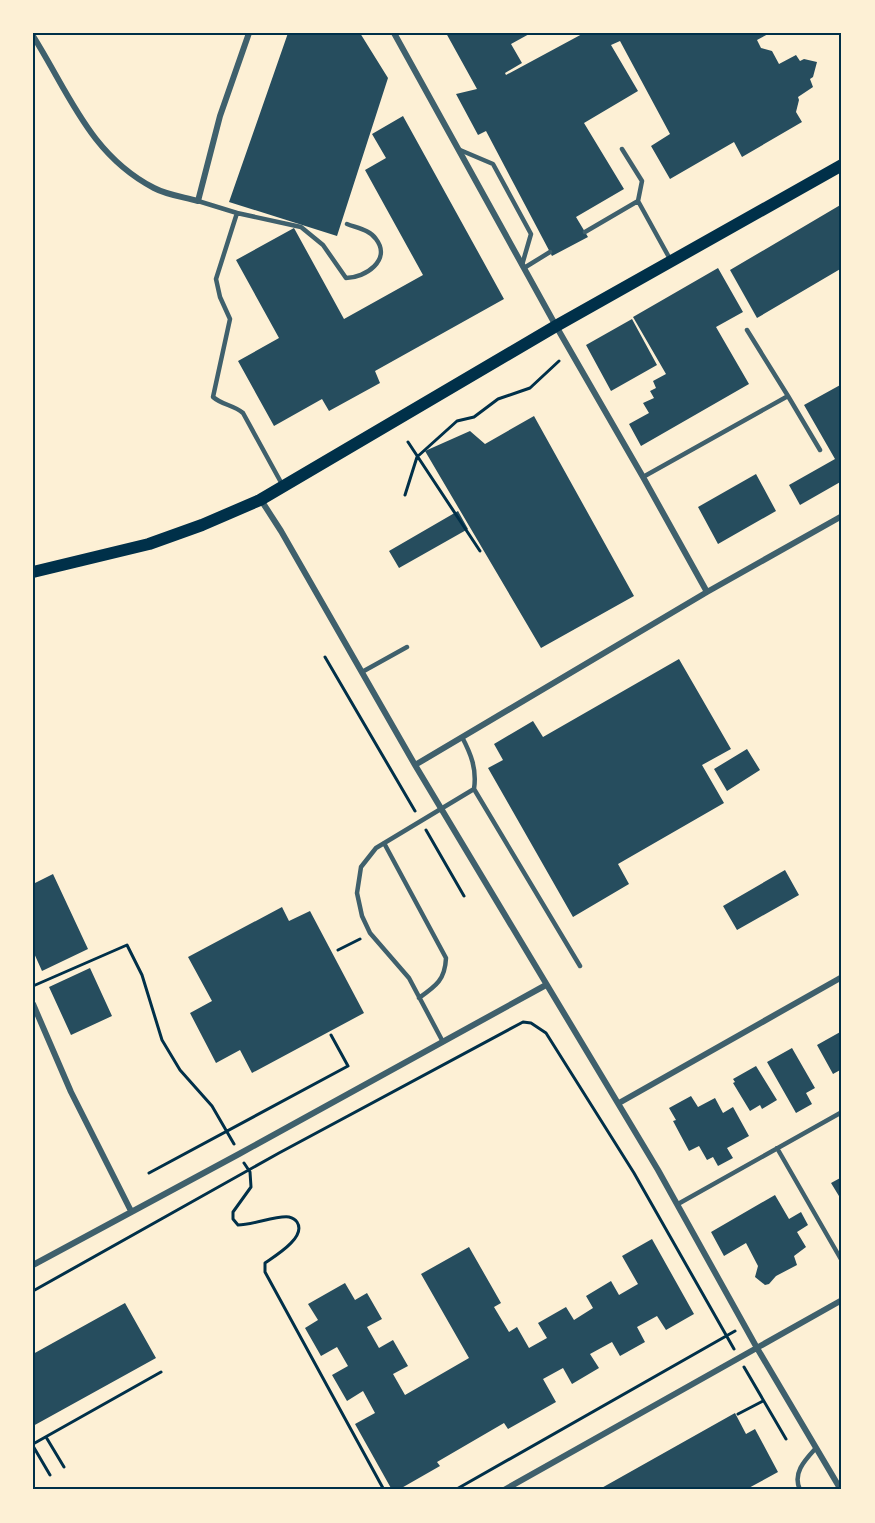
<svg xmlns="http://www.w3.org/2000/svg" width="875" height="1523" font-family="Manrope,sans-serif">
  <style>
    .building { fill: #264d5e }
    .lines { fill: none; stroke-linecap: round; stroke-linejoin: round }
    .path { stroke: #003049; stroke-width: 3 }
    .service { stroke: #3f606c; stroke-width: 4.5 }
    .minor { stroke: #3f606c; stroke-width: 6 }
    .secondary { stroke: #003049; stroke-width: 12 }
    .neatline { fill: none; stroke: #003049; stroke-width: 2 }
  </style>
  <rect width="100%" height="100%" fill="#fdf0d5"/>
  <!-- building -->
  <path class="building" d="M288,33H360L388,78L337,236L229,202Z
    M446,33H531L511,44L522,63L505,73L506,75L584,33H770L757,40L761,48L772,51L779,64L796,55L800,61L804,59L817,62L813,77L810,79L813,87L798,97L799,100L796,112L802,122L742,157L734,142L670,179L651,146L670,134L620,41L611,45L638,91L584,123L624,189L576,217L588,237L552,256L486,131L478,135L456,94L477,89Z
    M403,116L504,299L375,371L380,383L329,411L322,399L274,426L238,361L279,338L236,260L294,228L344,319L423,275L365,170L386,158L372,134Z
    M842,204V268L757,318L730,270Z
    M718,268L743,312L716,327L749,384L641,446L629,424L649,413L643,403L654,398L650,391L656,388L653,381L666,374L633,317Z
    M632,319L657,365L611,391L586,345Z
    M842,384V481L800,505L789,485L835,459L804,405Z
    M534,416L634,596L541,648L425,451L470,431L485,444Z
    M756,474L776,511L718,544L698,507Z
    M458,511L468,529L399,568L389,551Z
    M679,659L731,749L702,765L724,803L618,864L629,884L573,917L488,768L503,760L494,744L533,721L543,737Z
    M747,749L760,770L727,791L714,769Z
    M785,870L799,895L737,930L723,906Z
    M53,874L88,949L42,971L33,951V884Z
    M282,907L289,921L310,911L364,1013L252,1073L240,1050L216,1063L190,1013L212,1001L188,957Z
    M90,968L112,1016L71,1035L49,987Z
    M842,1031V1069L833,1074L817,1045Z
    M792,1048L815,1088L806,1093L812,1104L796,1113L767,1062Z
    M756,1066L777,1100L762,1109L760,1105L750,1111L733,1083L735,1082L733,1079Z
    M691,1096L698,1107L715,1098L723,1113L733,1107L749,1136L727,1148L733,1158L718,1166L713,1157L707,1160L699,1146L689,1151L673,1121L676,1120L669,1108Z
    M842,1177V1201L831,1183Z
    M775,1195L789,1219L801,1212L808,1225L797,1232L806,1247L794,1256L797,1265L776,1276L769,1284L765,1285L755,1277L758,1266L746,1243L724,1256L711,1232Z
    M652,1239L694,1314L666,1330L657,1316L637,1327L645,1342L620,1356L612,1342L590,1354L599,1368L572,1384L563,1368L543,1379L556,1402L508,1429L504,1423L437,1462L440,1466L398,1490H392L355,1424L375,1413L363,1391L347,1401L332,1375L348,1366L337,1347L321,1356L305,1328L318,1320L308,1304L345,1283L355,1300L367,1293L382,1319L367,1327L379,1348L393,1340L408,1366L393,1374L405,1395L469,1358L421,1274L469,1247L501,1303L494,1307L509,1332L517,1327L529,1348L547,1338L538,1323L566,1307L574,1320L593,1308L586,1296L611,1281L619,1295L638,1284L622,1256Z
    M125,1303L156,1358L33,1426V1354Z
    M735,1413L746,1434L755,1429L778,1472L745,1490H598Z"/>
  <g class="lines">
    <!-- path -->
    <path class="path" d="M408,442L480,551
      M405,495L417,457L457,421L474,417L498,399L530,388L559,361
      M325,657L415,811
      M426,830L464,896
      M338,950L360,939
      M33,986L127,945L142,975L162,1040L180,1070L212,1106L234,1144
      M244,1163L250,1172L251,1187L233,1212V1219L238,1225C253,1225 277,1215 289,1217C293,1218 295,1219 297,1222C307,1237 275,1256 265,1263V1272L384,1490
      M149,1173L348,1066L331,1035
      M33,1291L279,1153L523,1022L531,1023L546,1033L634,1173L734,1349
      M744,1367L786,1439
      M738,1414L763,1401
      M46,1437L64,1467
      M33,1444L161,1372
      M33,1446L50,1475
      M455,1490L735,1331"/>
    <!-- service -->
    <path class="service" d="M622,149L642,181L638,201L670,259
      M460,150L493,164L531,234L522,265
      M198,201L237,213
      M585,232L638,201
      M524,268L550,252
      M788,396L820,450
      M643,477L788,396L747,330
      M283,486L243,413C234,405 222,405 213,397L230,319L220,297L216,279L237,213L301,227L323,245L346,278C365,278 392,260 376,239C370,230 357,228 347,224
      M362,672L407,647
      M474,789L580,966
      M384,843L446,958C445,980 436,986 419,998
      M443,1042L409,978L370,933L362,916L357,893L361,867L376,848L474,789C477,769 471,754 462,737
      M777,1148L842,1261
      M678,1204L842,1112
      M800,1490C792,1473 805,1460 816,1448"/>
    <!-- minor -->
    <path class="minor" d="M394,33L556,326L643,477L707,592
      M33,36C69,93 90,155 154,188C167,195 184,197 198,201L220,116L249,33
      M261,500L281,531L415,765L658,1170L757,1348L841,1490
      M415,765L707,592L842,516
      M33,1004L71,1092L131,1211
      M619,1103L842,977
      M33,1265L239,1154L546,985
      M504,1490L842,1300"/>
    <!-- secondary -->
    <path class="secondary" d="M33,572L149,544L202,525L260,500L556,326L842,165"/>
  </g>
  <!-- border -->
  <rect width="875" height="1523" fill="none" stroke="#fdf0d5" stroke-width="69"/>
  <rect x="34" y="34" width="806" height="1454" class="neatline"/>
</svg>
